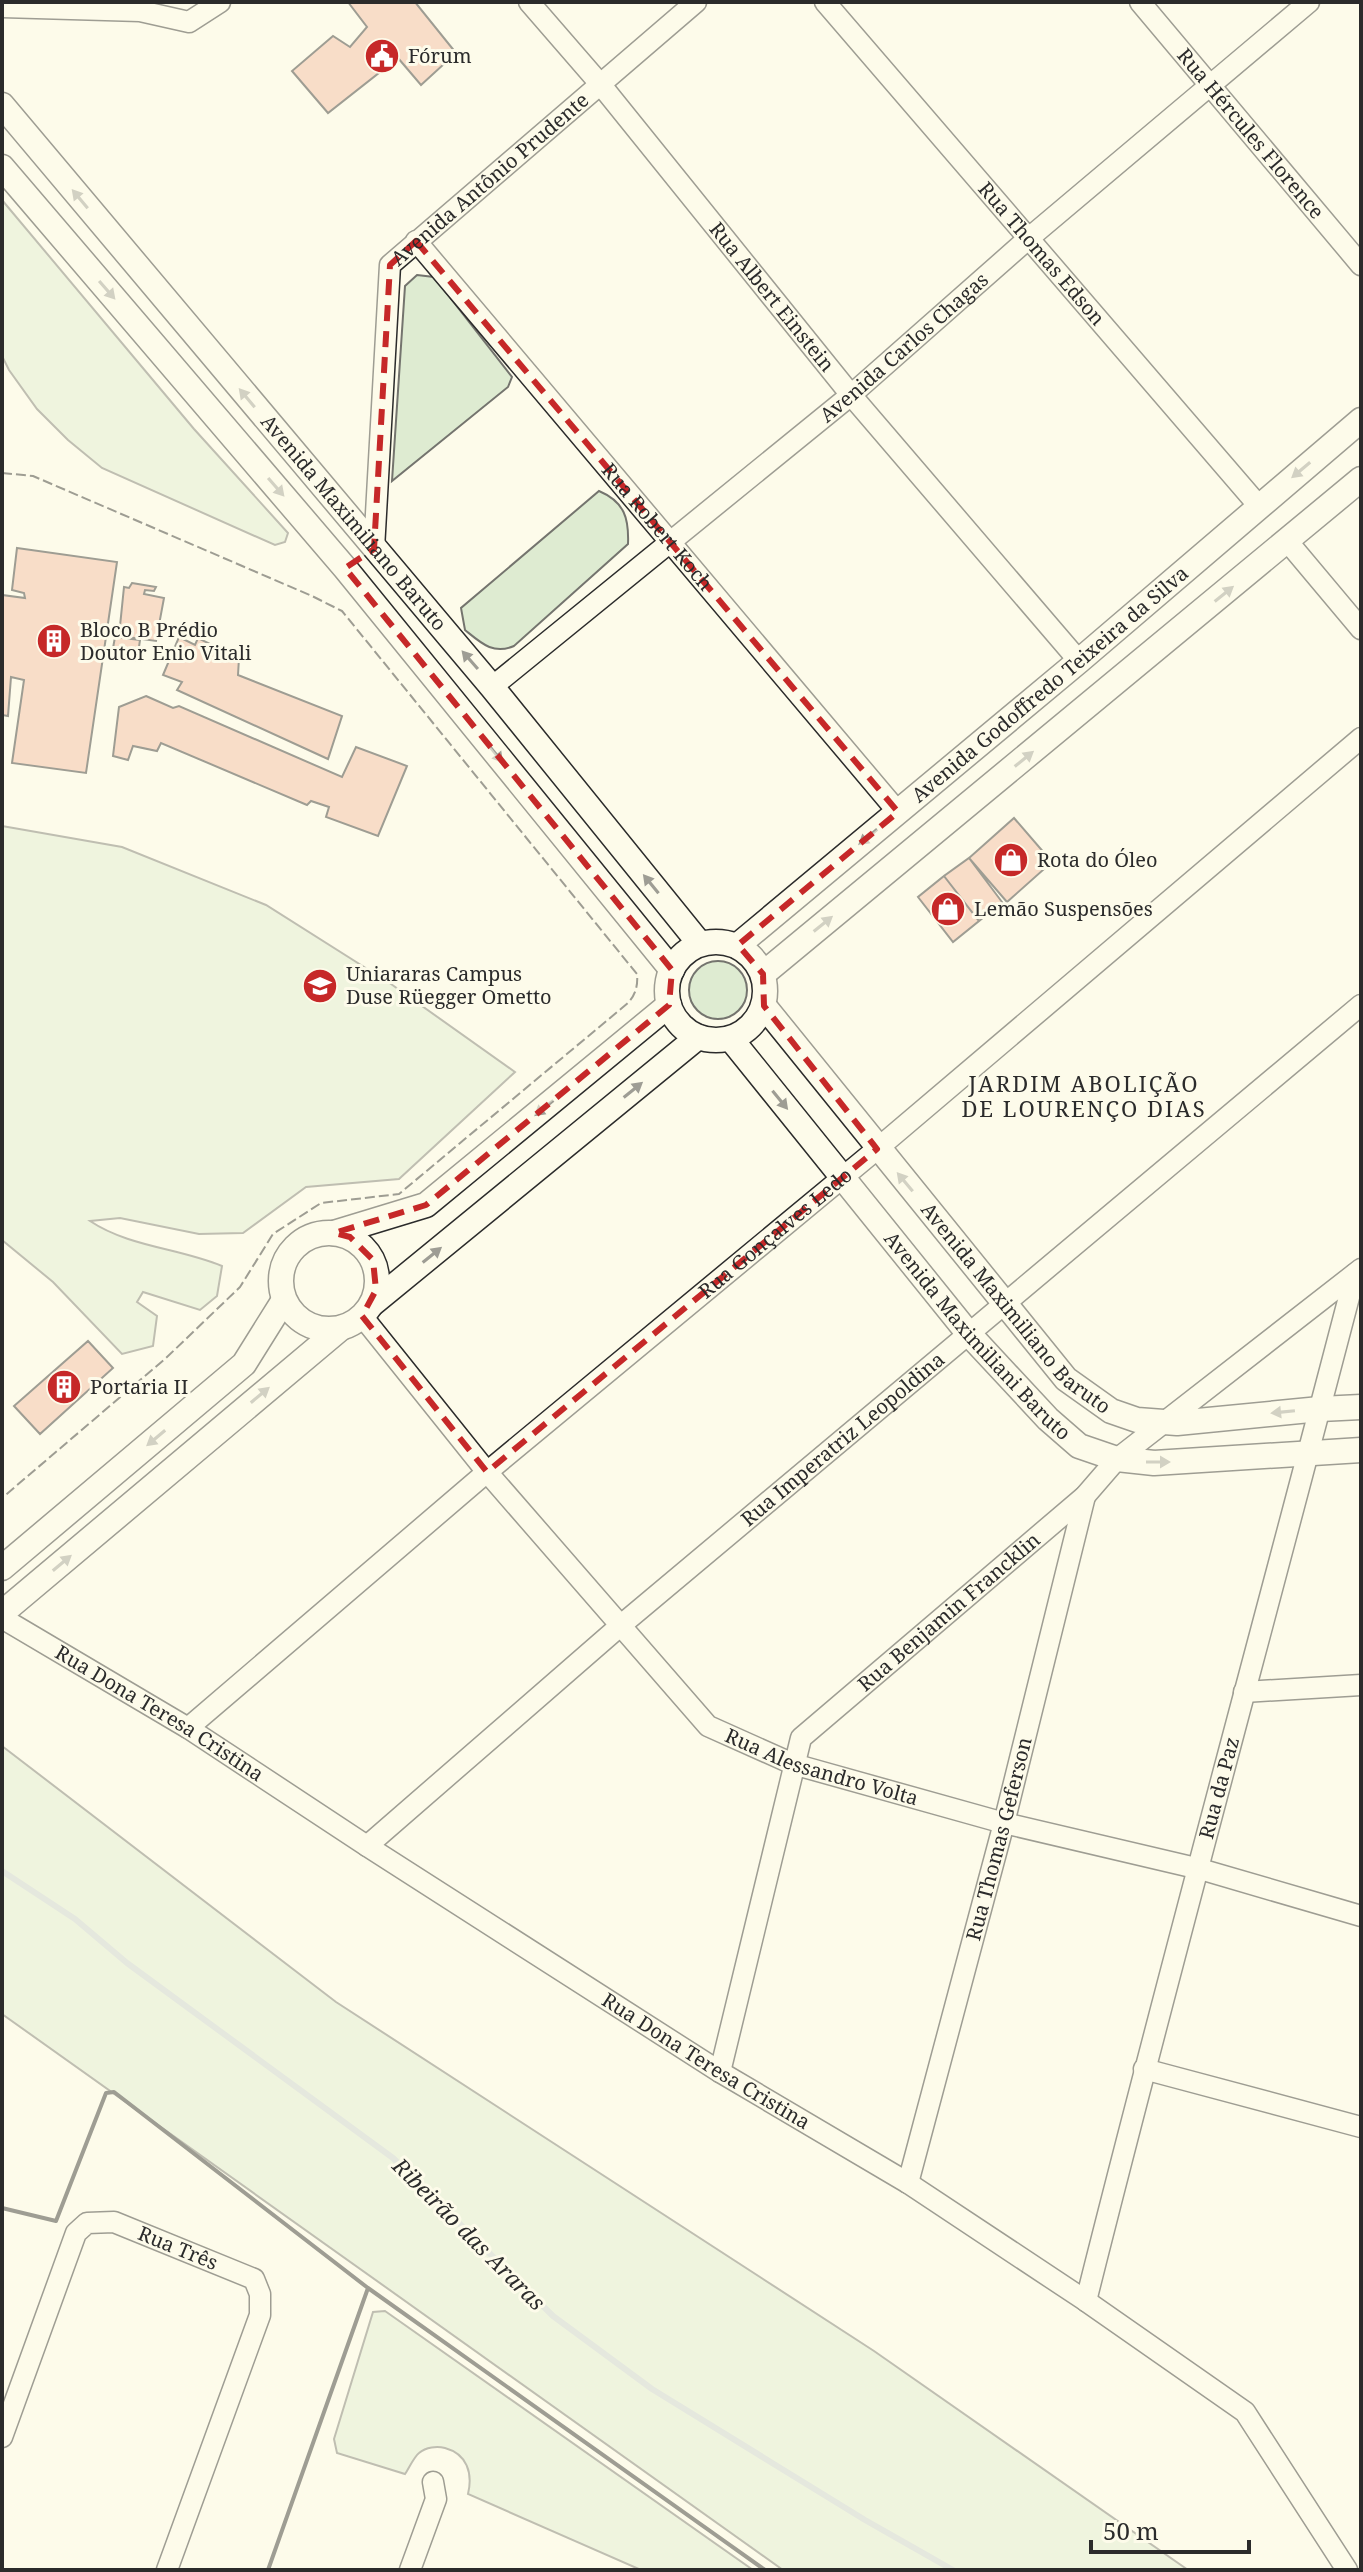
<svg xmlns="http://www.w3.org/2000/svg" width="1363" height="2572" font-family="'Noto Serif',serif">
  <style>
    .green { fill: #deebd1; stroke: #74746e; stroke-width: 2 }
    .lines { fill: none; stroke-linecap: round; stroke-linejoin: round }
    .stream { stroke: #c7d0d0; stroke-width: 6 }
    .building { fill: #f2b8a0; stroke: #2b2b2b; stroke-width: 2 }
    .minor-casing { stroke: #2b2b2b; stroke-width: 23 }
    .tertiary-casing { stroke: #2b2b2b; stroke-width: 27 }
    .minor { stroke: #fdfbea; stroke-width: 20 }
    .tertiary { stroke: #fdfbea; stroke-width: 24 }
    .fence { stroke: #2b2b2b; stroke-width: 2; stroke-dasharray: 10 4; stroke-linecap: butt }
    .wall { stroke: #2b2b2b; stroke-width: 4 }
    .oneway { fill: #9e9d94 }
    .marked { fill: none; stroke: #c62828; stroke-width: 6; stroke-dasharray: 16 10; stroke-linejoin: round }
    .labels { text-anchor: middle; stroke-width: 6; stroke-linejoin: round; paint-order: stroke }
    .poi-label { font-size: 20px; fill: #2b2b2b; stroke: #fdfbea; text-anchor: start }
    .street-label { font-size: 20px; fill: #2b2b2b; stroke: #fdfbea }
    .neighbourhood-label { font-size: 22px; letter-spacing: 2px; fill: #2b2b2b; stroke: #fdfbea }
    .water-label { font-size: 22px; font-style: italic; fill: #2b2b2b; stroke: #fdfbea }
  </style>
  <rect width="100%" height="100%" fill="#fdfbea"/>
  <!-- green -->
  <path class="green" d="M2,200L194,429L288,533L285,542L275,545L102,468L68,440L37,409L9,370L2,356Z
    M417,275L434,277L512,377L508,387L392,481L405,286Z
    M599,491C625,502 629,519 628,544L514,646C493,655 481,643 465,630L461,608Z
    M2,826L122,847L266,905L391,984L515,1072L399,1179L306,1187L243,1233L199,1234L120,1218L90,1221C129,1247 179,1248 222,1266L217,1296L200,1310L143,1292L137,1302L157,1316L153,1346L122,1354L53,1282L2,1240Z
    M689 990a29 29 0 1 1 58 0a29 29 0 1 1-58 0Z
    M2,1746L336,2002L874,2351L1188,2570H783L2,2014Z
    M385,2311L753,2570H641L468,2494C473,2473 467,2454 445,2448C437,2446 426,2447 419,2453C414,2457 409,2468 405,2474L337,2453L334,2439L373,2312Z"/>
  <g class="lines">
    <!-- stream -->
    <path class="stream" d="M2,1871L75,1919L127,1963L393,2158L553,2316L652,2389L865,2520L953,2570"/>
  </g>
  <!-- building -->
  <path class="building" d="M348,2H415L456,53L421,85L398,58L328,113L292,71L333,36L350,47L367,27Z
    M17,548L117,562L86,773L12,763L24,680L11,677L8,716L2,715V595L25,598L24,593L12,590Z
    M132,583L156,587L154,591L145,590L144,594L164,598L156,641L119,636L124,587L129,588Z
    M115,637L140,640L137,661L111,659Z
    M179,637L195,645L198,638L239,658L238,675L342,716L328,759L177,690L182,682L163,675Z
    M146,696L173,708L179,706L342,777L356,747L407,766L378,836L326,817L329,807L311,801L307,805L161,743L157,751L133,746L128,760L113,756L119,707Z
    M1014,818L1052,862L1007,902L969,858Z
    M969,858L1002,902L979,921L944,876Z
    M944,876L979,921L953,942L918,897Z
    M88,1341L113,1368L40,1434L14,1406Z"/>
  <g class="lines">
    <!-- minor casing -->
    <g class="minor-casing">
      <g id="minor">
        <path id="s1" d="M529,2L601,85L851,395L1079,661"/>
        <path id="s2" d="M825,2L1258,505"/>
        <path id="s3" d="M1140,2L1361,265"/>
        <path d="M2,7L140,11L189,22L220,2"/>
        <path id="s4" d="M416,241L898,812"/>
        <path d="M1288,542L1361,629"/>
        <path id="s5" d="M374,549L390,265L696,2"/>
        <path id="s6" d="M492,687L851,395L1029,238L1309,2"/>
        <path id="s7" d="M362,1316L487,1472L708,1726L793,1764L1004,1823L1200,1869L1361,1916"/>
        <path id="s8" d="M2,1618L188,1728L367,1846L720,2072L908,2183L1086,2301L1245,2412L1347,2570"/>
        <path d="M1244,1692L1361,1685"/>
        <path id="s9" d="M188,1728L487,1472L877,1149L1361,738"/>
        <path id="s10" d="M367,1846L620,1626L1361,1005"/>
        <path d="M1144,2069L1361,2127"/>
        <path id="s11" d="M720,2072L801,1738L1085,1496L1117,1459L1361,1269"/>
        <path id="s12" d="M908,2183L1004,1823L1085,1496"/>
        <path id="s13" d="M1086,2301C1172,1957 1266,1617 1355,1274"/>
        <path id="s14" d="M2,2437L76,2233L87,2223L114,2222L254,2279L260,2294V2315L167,2570"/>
        <path d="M410,2570L436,2499L433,2482"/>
      </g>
    </g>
    <!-- tertiary casing -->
    <g class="tertiary-casing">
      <g id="tertiary">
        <path id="s15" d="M2,105L492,687L700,944"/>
        <path d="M2,167L345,568L672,970"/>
        <circle cx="716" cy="991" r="49"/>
        <path id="s16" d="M737,946L1079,661L1361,420"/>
        <path d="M763,974L1361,479"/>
        <path id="s17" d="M764,1006L1066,1379L1111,1411L1137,1420L1177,1423L1320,1409L1361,1407"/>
        <path id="s18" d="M731,1039L968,1333L1048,1419L1079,1446L1117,1459L1154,1463L1361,1450"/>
        <circle cx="329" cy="1281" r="48"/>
        <path d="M334,1233L426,1205L669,1005"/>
        <path d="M372,1304L698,1037"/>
        <path d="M2,1568L244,1364L284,1300"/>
        <path d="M2,1613L341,1328"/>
      </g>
    </g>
    <!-- minor -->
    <use href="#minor" class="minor"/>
    <!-- tertiary -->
    <use href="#tertiary" class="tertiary"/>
    <!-- fence -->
    <path class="fence" d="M2,473L33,476L312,596L342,611L637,974C638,985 636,994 628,1003L399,1194L321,1203L273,1234L240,1287L166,1358L2,1498"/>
    <!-- wall -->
    <path class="wall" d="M2,2208L56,2221L106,2093L114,2092L368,2288L765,2570
      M268,2570L368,2288"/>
  </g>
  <!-- one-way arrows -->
  <defs><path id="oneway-solid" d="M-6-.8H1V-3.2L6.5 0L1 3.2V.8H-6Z" transform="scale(2)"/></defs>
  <g class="oneway">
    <use href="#oneway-solid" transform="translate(80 199) rotate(-130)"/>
    <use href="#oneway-solid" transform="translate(107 290) rotate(49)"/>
    <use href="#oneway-solid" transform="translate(247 398) rotate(-130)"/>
    <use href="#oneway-solid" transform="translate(1301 470) rotate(140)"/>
    <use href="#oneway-solid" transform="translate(276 487) rotate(49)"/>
    <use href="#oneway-solid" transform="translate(1224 594) rotate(-39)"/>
    <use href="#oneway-solid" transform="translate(470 660) rotate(-131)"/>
    <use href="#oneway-solid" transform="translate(495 753) rotate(51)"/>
    <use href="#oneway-solid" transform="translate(1024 759) rotate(-39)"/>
    <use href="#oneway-solid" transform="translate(868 837) rotate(140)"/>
    <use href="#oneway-solid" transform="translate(651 884) rotate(-129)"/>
    <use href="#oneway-solid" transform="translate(823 924) rotate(-39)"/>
    <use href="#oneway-solid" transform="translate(633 1090) rotate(-39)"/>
    <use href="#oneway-solid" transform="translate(780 1100) rotate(51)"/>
    <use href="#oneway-solid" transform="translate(544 1108) rotate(141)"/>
    <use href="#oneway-solid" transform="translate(905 1182) rotate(-130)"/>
    <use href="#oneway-solid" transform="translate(432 1255) rotate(-39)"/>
    <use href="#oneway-solid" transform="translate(260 1395) rotate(-40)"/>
    <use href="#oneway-solid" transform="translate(1283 1412) rotate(174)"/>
    <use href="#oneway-solid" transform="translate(156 1438) rotate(140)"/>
    <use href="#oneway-solid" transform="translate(1158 1462)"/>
    <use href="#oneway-solid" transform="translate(62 1563) rotate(-40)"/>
  </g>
  <!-- marked area -->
  <path d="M0 0H1363V2572H0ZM416,241L898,812L738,945L763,974L764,1006L877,1149L487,1472L362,1316L376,1290L373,1260L350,1237L334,1233L426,1205L669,1005L672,970L345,568L374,549L390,265Z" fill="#fdfbea" fill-opacity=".55" fill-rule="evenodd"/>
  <path class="marked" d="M416,241L898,812L738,945L763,974L764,1006L877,1149L487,1472L362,1316L376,1290L373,1260L350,1237L334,1233L426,1205L669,1005L672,970L345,568L374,549L390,265Z"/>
  <!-- icons -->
  <defs>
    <g id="civic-disc" transform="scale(1.8)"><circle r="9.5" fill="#c62828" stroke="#fdfbea"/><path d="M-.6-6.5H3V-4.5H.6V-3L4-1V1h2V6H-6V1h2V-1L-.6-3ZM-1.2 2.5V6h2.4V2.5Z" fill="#fff"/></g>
    <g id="building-disc" transform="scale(1.8)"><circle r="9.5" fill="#c62828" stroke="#fdfbea"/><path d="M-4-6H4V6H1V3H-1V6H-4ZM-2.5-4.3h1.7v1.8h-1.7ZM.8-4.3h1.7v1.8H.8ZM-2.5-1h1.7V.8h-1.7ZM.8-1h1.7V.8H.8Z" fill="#fff"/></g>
    <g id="shop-disc" transform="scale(1.8)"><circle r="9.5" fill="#c62828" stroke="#fdfbea"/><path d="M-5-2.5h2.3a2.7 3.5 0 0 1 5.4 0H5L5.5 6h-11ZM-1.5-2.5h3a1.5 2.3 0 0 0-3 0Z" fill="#fff"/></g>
    <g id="university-disc" transform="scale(1.8)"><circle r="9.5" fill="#c62828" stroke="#fdfbea"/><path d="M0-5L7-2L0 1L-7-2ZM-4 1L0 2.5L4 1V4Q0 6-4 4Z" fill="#fff"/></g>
  </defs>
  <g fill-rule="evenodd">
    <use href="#civic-disc" x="382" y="56"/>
    <use href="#building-disc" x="54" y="641"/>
    <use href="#shop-disc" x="1011" y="860"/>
    <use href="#shop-disc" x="948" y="909"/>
    <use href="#university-disc" x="320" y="986"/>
    <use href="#building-disc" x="64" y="1387"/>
  </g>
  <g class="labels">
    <!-- poi labels -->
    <g class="poi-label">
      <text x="408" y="63">Fórum</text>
      <text x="80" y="637">Bloco B Prédio<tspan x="80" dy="23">Doutor Enio Vitali</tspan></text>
      <text x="1037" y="867">Rota do Óleo</text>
      <text x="974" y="916">Lemão Suspensões</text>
      <text x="346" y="981">Uniararas Campus<tspan x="346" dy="23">Duse Rüegger Ometto</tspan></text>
      <text x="90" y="1394">Portaria II</text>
    </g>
    <!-- street labels -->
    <g class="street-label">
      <text dy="7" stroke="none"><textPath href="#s3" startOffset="172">Rua Hércules Florence</textPath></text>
      <text dy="7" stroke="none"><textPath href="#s5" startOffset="416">Avenida Antônio Prudente</textPath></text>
      <text dy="7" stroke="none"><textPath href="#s2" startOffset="332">Rua Thomas Edson</textPath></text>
      <text dy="7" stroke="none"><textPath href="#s1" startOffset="382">Rua Albert Einstein</textPath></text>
      <text dy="7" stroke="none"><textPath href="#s6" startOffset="534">Avenida Carlos Chagas</textPath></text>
      <text dy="7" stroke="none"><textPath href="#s15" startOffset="546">Avenida Maximiliano Baruto</textPath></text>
      <text dy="7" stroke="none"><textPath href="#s4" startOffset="374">Rua Robert Koch</textPath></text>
      <text dy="7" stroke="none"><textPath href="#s16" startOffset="408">Avenida Godoffredo Teixeira da Silva</textPath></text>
      <text dy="7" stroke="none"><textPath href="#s9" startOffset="768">Rua Gonçalves Ledo</textPath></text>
      <text dy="7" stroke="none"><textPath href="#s17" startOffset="394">Avenida Maximiliano Baruto</textPath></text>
      <text dy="7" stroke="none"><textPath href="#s18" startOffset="386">Avenida Maximiliani Baruto</textPath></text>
      <text dy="7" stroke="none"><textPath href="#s10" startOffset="626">Rua Imperatriz Leopoldina</textPath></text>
      <text dy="7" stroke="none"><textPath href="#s11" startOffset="538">Rua Benjamin Francklin</textPath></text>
      <text dy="7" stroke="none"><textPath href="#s8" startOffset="184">Rua Dona Teresa Cristina</textPath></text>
      <text dy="7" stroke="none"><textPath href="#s7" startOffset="658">Rua Alessandro Volta</textPath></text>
      <text dy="7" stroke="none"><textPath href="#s13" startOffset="530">Rua da Paz</textPath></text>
      <text dy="7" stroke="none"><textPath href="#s12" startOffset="356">Rua Thomas Geferson</textPath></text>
      <text dy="7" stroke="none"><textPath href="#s8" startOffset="832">Rua Dona Teresa Cristina</textPath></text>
      <text dy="7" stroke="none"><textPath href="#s14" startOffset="328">Rua Três</textPath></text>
    </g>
    <!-- neighbourhood labels -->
    <g class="neighbourhood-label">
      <text x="1084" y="1092">JARDIM ABOLIÇÃO<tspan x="1084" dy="25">DE LOURENÇO DIAS</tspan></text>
    </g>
    <!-- water labels -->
    <g class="water-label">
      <text transform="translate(469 2234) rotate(45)" y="8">Ribeirão das Araras</text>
    </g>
  </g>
  <!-- border -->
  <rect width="1363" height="2572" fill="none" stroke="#2b2b2b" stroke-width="8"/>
  <!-- scale -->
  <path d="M1091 2540v12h158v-12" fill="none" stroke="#2b2b2b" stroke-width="4"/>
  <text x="1103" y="2540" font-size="24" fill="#2b2b2b" stroke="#fdfbea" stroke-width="6" paint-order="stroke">50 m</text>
</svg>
